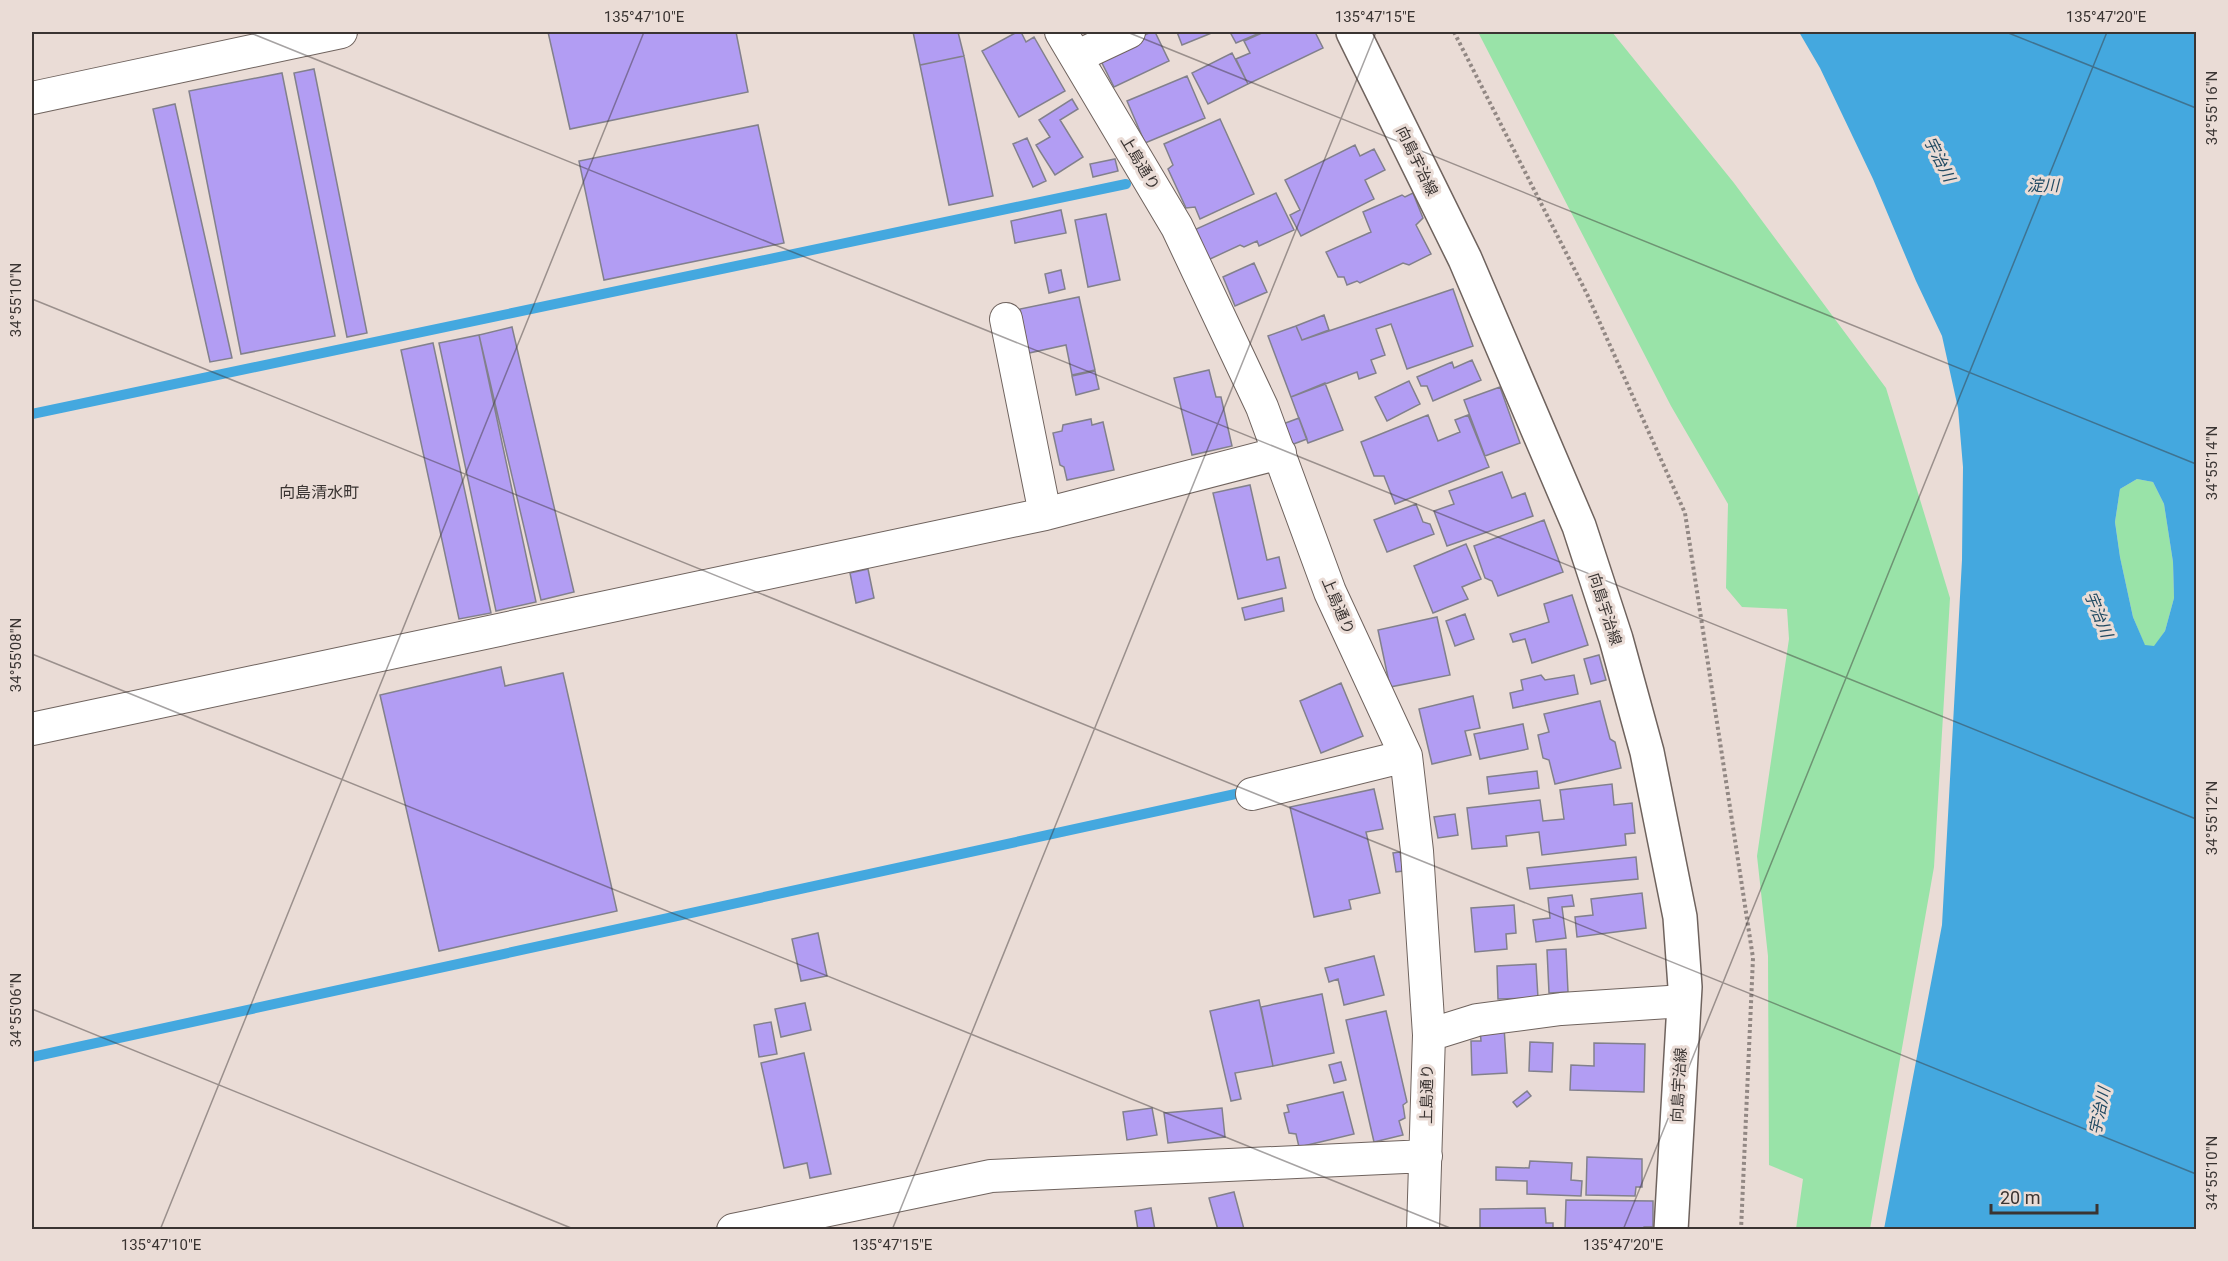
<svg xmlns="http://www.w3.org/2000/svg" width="2228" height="1261" font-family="Roboto,'Noto Sans JP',sans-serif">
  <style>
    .green { fill: #99e3a8 }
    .water { fill: #44a8df; fill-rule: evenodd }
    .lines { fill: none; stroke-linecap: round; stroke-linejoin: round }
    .stream { stroke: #44a8df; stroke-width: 10 }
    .building { fill: #b29df3; stroke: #82808c; stroke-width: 1.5 }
    .minor-casing { stroke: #6f635e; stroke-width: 34 }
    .secondary-casing { stroke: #6f635e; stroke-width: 36 }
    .path { stroke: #928884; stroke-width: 4; stroke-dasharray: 3 3; stroke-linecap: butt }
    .minor { stroke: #fff; stroke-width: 32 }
    .secondary { stroke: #fff; stroke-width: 33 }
    .ticks { fill: none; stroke: #3a3432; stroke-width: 1.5; stroke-opacity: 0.45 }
    .labels { text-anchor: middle; stroke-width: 6; stroke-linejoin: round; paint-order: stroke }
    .street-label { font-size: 15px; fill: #3a3432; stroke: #eadcd6 }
    .water-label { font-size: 16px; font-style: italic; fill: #214a62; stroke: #eadcd6 }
    .neighbourhood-label { font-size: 16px; fill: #3a3432; stroke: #eadcd6 }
    .neatline { fill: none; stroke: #3a3432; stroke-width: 2 }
    .ticks-label { font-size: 15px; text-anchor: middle; fill: #3a3432 }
  </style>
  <rect width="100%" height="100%" fill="#eadcd6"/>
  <!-- green -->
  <path class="green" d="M1478,32H1612L1734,183L1886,388L1950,598L1934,867L1870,1229H1796L1803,1179L1769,1165L1768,956L1757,856L1789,639L1787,609L1742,607L1726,588L1728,504L1671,406Z
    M2137,479L2153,482L2164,504L2173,562L2174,598L2165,631L2155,646H2145L2133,617L2120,557L2115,522L2120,489Z"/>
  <!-- water -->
  <path class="water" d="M1799,32H2196V1229H1884L1942,925L1962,560L1963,467L1958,408L1942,336L1916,281L1873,179L1820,68ZM2137,479L2153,482L2164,504L2173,562L2174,598L2165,631L2154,646L2145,645L2133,617L2120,557L2115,522L2120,489Z"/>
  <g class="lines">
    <!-- stream -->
    <path class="stream" d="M32,414L1126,184
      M32,1057L1240,793"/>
  </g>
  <!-- building -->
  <path class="building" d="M548,32H736L748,92L570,129Z
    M913,32H958L964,56L920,65Z
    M1017,32H1021L1026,42L1034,37L1065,91L1019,117L982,51Z
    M1151,32H1155L1169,61L1114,87L1099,57Z
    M1177,32H1214L1182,45Z
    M1230,32H1262L1236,43Z
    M1264,32H1315L1323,48L1248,84L1236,59L1250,53L1244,41Z
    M1232,53L1248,84L1208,104L1192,73Z
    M964,56L993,196L949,205L920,65Z
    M314,69L367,333L347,337L294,73Z
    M282,73L335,336L241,354L189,91Z
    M1187,76L1205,118L1145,143L1127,101Z
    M1072,99L1078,109L1060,120L1083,157L1055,175L1036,145L1050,137L1039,120Z
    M175,104L232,358L210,362L153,109Z
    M1220,119L1254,194L1200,219L1195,207L1186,208L1168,169L1173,165L1164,144Z
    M758,125L784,243L604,280L579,161Z
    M1027,138L1046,181L1033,187L1013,144Z
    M1355,145L1360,156L1374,149L1385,170L1365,180L1374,199L1301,236L1290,215L1300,210L1285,180Z
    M1115,159L1118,171L1093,177L1090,164Z
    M1276,193L1294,230L1259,246L1257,241L1244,247L1240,245L1208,260L1194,230Z
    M1413,193L1423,218L1416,225L1431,254L1409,265L1403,263L1360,283L1357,281L1347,285L1344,277H1338L1326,252L1371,232L1363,212L1402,195L1405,197Z
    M1061,210L1066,233L1015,243L1011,221Z
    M1106,214L1120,280L1088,287L1075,220Z
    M1254,263L1267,292L1235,306L1223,277Z
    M1061,270L1065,289L1049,293L1045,274Z
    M1453,289L1473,346L1407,369L1391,324L1376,329L1385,355L1371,360L1376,373L1359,379L1357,372L1291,397L1268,336L1296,326L1302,340Z
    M1079,297L1095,370L1072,375L1066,345L1029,353L1020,309Z
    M1324,315L1329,330L1302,340L1296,326Z
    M512,327L574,592L541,600L479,335Z
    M479,335L536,602L496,611L439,343Z
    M433,343L491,613L459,619L401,350Z
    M1472,360L1481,380L1433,401L1427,386H1421L1417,377L1452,362L1454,368Z
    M1209,370L1216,397H1221L1232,446L1192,455L1174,378Z
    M1095,371L1099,389L1076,395L1072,376Z
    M1409,381L1420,404L1387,421L1375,397Z
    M1325,383L1343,430L1308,443L1291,397Z
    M1500,387L1520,443L1485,456L1464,400Z
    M1428,415L1438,441L1460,432L1455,420L1468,415L1489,467L1395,504L1384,476H1374L1361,442Z
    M1299,418L1307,439L1291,445L1283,424Z
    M1091,419L1092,425L1103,422L1114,470L1067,480L1064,467L1060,465L1053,433L1062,431L1063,425Z
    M1502,472L1512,498L1525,493L1533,516L1447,546L1434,511L1454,504L1449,491Z
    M1250,485L1267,560L1279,557L1286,588L1238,599L1213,493Z
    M1416,504L1423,522L1430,524L1434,534L1387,552L1374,520Z
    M1544,520L1563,572L1498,596L1492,581L1485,578L1474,546Z
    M1466,544L1481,579L1462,587L1468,599L1433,613L1414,566Z
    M868,569L874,598L856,603L850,573Z
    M1572,595L1588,645L1532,663L1525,639L1513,642L1510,634L1549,622L1544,604Z
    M1282,598L1284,611L1245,620L1242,608Z
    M1465,614L1474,639L1455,646L1446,621Z
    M1437,617L1450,675L1390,687L1378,630Z
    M1599,655L1606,680L1591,684L1584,659Z
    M501,667L505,686L563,673L617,911L439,951L380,695Z
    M1541,675L1545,680L1574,675L1578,694L1513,708L1510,693L1523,690L1521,680Z
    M1341,683L1363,736L1321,753L1300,701Z
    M1473,696L1480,728L1465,731L1471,755L1432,764L1419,709Z
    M1600,701L1610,739L1615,742L1621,768L1555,784L1549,760L1543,758L1538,735L1549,732L1544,714Z
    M1523,724L1528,749L1480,759L1474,734Z
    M1537,771L1539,788L1489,794L1487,777Z
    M1612,784L1614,805L1632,803L1635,833L1625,834L1626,845L1542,855L1539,832L1506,836L1507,846L1472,849L1467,808L1540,800L1543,821L1564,819L1560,790Z
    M1374,789L1383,829L1366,832L1380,893L1349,900L1351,909L1314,917L1290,807Z
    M1455,814L1458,835L1438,838L1434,817Z
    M1400,852L1403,871L1396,872L1393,853Z
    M1636,857L1638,879L1530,889L1527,868Z
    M1642,893L1646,928L1577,937L1575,917L1593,915L1591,899Z
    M1572,895L1574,906L1562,907L1566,938L1536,942L1533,920L1550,918L1548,898Z
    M1514,905L1516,933L1506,934L1507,949L1475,952L1471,908Z
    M818,933L827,976L801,981L792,939Z
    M1566,949L1568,992L1549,993L1547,950Z
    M1374,956L1384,995L1344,1005L1338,979L1329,982L1325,968Z
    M1536,964L1538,998L1498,999L1497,966Z
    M1322,994L1334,1053L1273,1066L1261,1007Z
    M1259,1000L1273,1066L1235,1073L1241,1099L1231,1101L1210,1011Z
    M805,1003L811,1030L781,1037L775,1009Z
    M1386,1011L1407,1102L1403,1105L1405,1118L1399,1121L1403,1135L1374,1142L1346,1020Z
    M771,1022L777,1054L759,1057L754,1025Z
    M1504,1027L1507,1073L1472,1075L1471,1041H1481L1480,1029Z
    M1530,1042L1553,1043L1552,1072L1529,1071Z
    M1594,1043L1645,1044L1644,1092L1570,1090L1571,1065L1594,1066Z
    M804,1053L831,1174L810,1178L807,1163L784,1168L761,1063Z
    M1341,1062L1346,1080L1334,1083L1329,1065Z
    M1527,1091L1531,1096L1517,1107L1513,1102Z
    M1343,1092L1354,1134L1299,1147L1296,1134L1289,1133L1284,1113L1289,1112L1287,1105Z
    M1152,1108L1157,1135L1127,1140L1123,1112Z
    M1222,1108L1225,1137L1168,1143L1164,1113Z
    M1587,1157L1642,1159V1187H1636L1635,1196L1586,1195Z
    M1530,1161L1572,1163L1571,1180L1582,1181L1581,1196L1527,1194V1181L1496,1180V1167L1529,1168Z
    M1234,1192L1244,1229L1218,1230L1209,1198Z
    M1566,1200L1653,1201V1227H1644L1643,1230H1565Z
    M1151,1208L1155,1230H1138L1135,1211Z
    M1545,1208L1546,1223H1553V1229L1480,1230V1209Z"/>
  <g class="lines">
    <!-- minor casing -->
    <g class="minor-casing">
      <path id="minor" d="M1061,32L1177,227L1262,407L1330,592L1406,756L1417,851L1429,1035L1423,1230
        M1076,57L1129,32
        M32,98L341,32
        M1006,319L1045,514
        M32,729L1045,514L1280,453
        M1252,794L1406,756
        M1429,1035L1477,1020L1561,1009L1684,1001
        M733,1230L991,1176L1426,1156"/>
    </g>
    <!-- secondary casing -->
    <g class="secondary-casing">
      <path id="secondary" d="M1353,32L1465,259L1579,526L1616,639L1647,752L1680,917L1685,987L1671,1230"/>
    </g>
    <!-- path -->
    <path class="path" d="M1454,32L1587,294L1685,513L1753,958L1741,1230"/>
    <!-- minor -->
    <use href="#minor" class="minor"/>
    <!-- secondary -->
    <use href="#secondary" class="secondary"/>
  </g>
  <!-- ticks -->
  <path class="ticks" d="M248,32L2196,819M1127,32L2196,464M2006,32L2196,108M32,299L2196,1174M32,654L1455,1230M32,1009L576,1230M160,1230L644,32M892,1230L1376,32M1623,1230L2107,32"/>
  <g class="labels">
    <!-- street labels -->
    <g class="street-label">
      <text transform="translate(1417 161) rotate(64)" y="5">向島宇治線</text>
      <text transform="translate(1140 163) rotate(59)" y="5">上島通り</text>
      <text transform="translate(1338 606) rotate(67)" y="5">上島通り</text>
      <text transform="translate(1605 609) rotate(72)" y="5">向島宇治線</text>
      <text transform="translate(1679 1085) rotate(-87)" y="5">向島宇治線</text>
      <text transform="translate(1427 1094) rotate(-89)" y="5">上島通り</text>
    </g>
    <!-- water labels -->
    <g class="water-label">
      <text transform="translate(1940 159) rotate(63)" y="6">宇治川</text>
      <text x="2043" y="191">淀川</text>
      <text transform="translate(2099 614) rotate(68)" y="6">宇治川</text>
      <text transform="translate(2099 1111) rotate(-78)" y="6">宇治川</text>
    </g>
    <!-- neighbourhood labels -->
    <g class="neighbourhood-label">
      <text x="319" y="498">向島清水町</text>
    </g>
  </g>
  <!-- border -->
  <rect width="2228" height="1261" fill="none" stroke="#eadcd6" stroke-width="66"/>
  <!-- scale -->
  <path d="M1991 1204v9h106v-9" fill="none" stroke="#3a3432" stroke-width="3"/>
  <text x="2000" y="1204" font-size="18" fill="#3a3432" stroke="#eadcd6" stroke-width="4.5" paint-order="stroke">20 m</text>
  <rect x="33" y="33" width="2162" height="1195" class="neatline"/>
  <g class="ticks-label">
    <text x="644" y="22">135°47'10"E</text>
    <text x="1375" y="22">135°47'15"E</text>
    <text x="2106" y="22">135°47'20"E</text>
    <text transform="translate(2212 108) rotate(-90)" y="5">34°55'16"N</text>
    <text transform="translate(16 300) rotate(-90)" y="5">34°55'10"N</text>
    <text transform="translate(2212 463) rotate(-90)" y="5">34°55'14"N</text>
    <text transform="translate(16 655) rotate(-90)" y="5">34°55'08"N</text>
    <text transform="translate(2212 818) rotate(-90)" y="5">34°55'12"N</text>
    <text transform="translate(16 1010) rotate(-90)" y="5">34°55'06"N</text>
    <text transform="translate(2212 1173) rotate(-90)" y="5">34°55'10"N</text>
    <text x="161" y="1250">135°47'10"E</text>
    <text x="892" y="1250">135°47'15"E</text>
    <text x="1623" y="1250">135°47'20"E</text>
  </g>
</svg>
